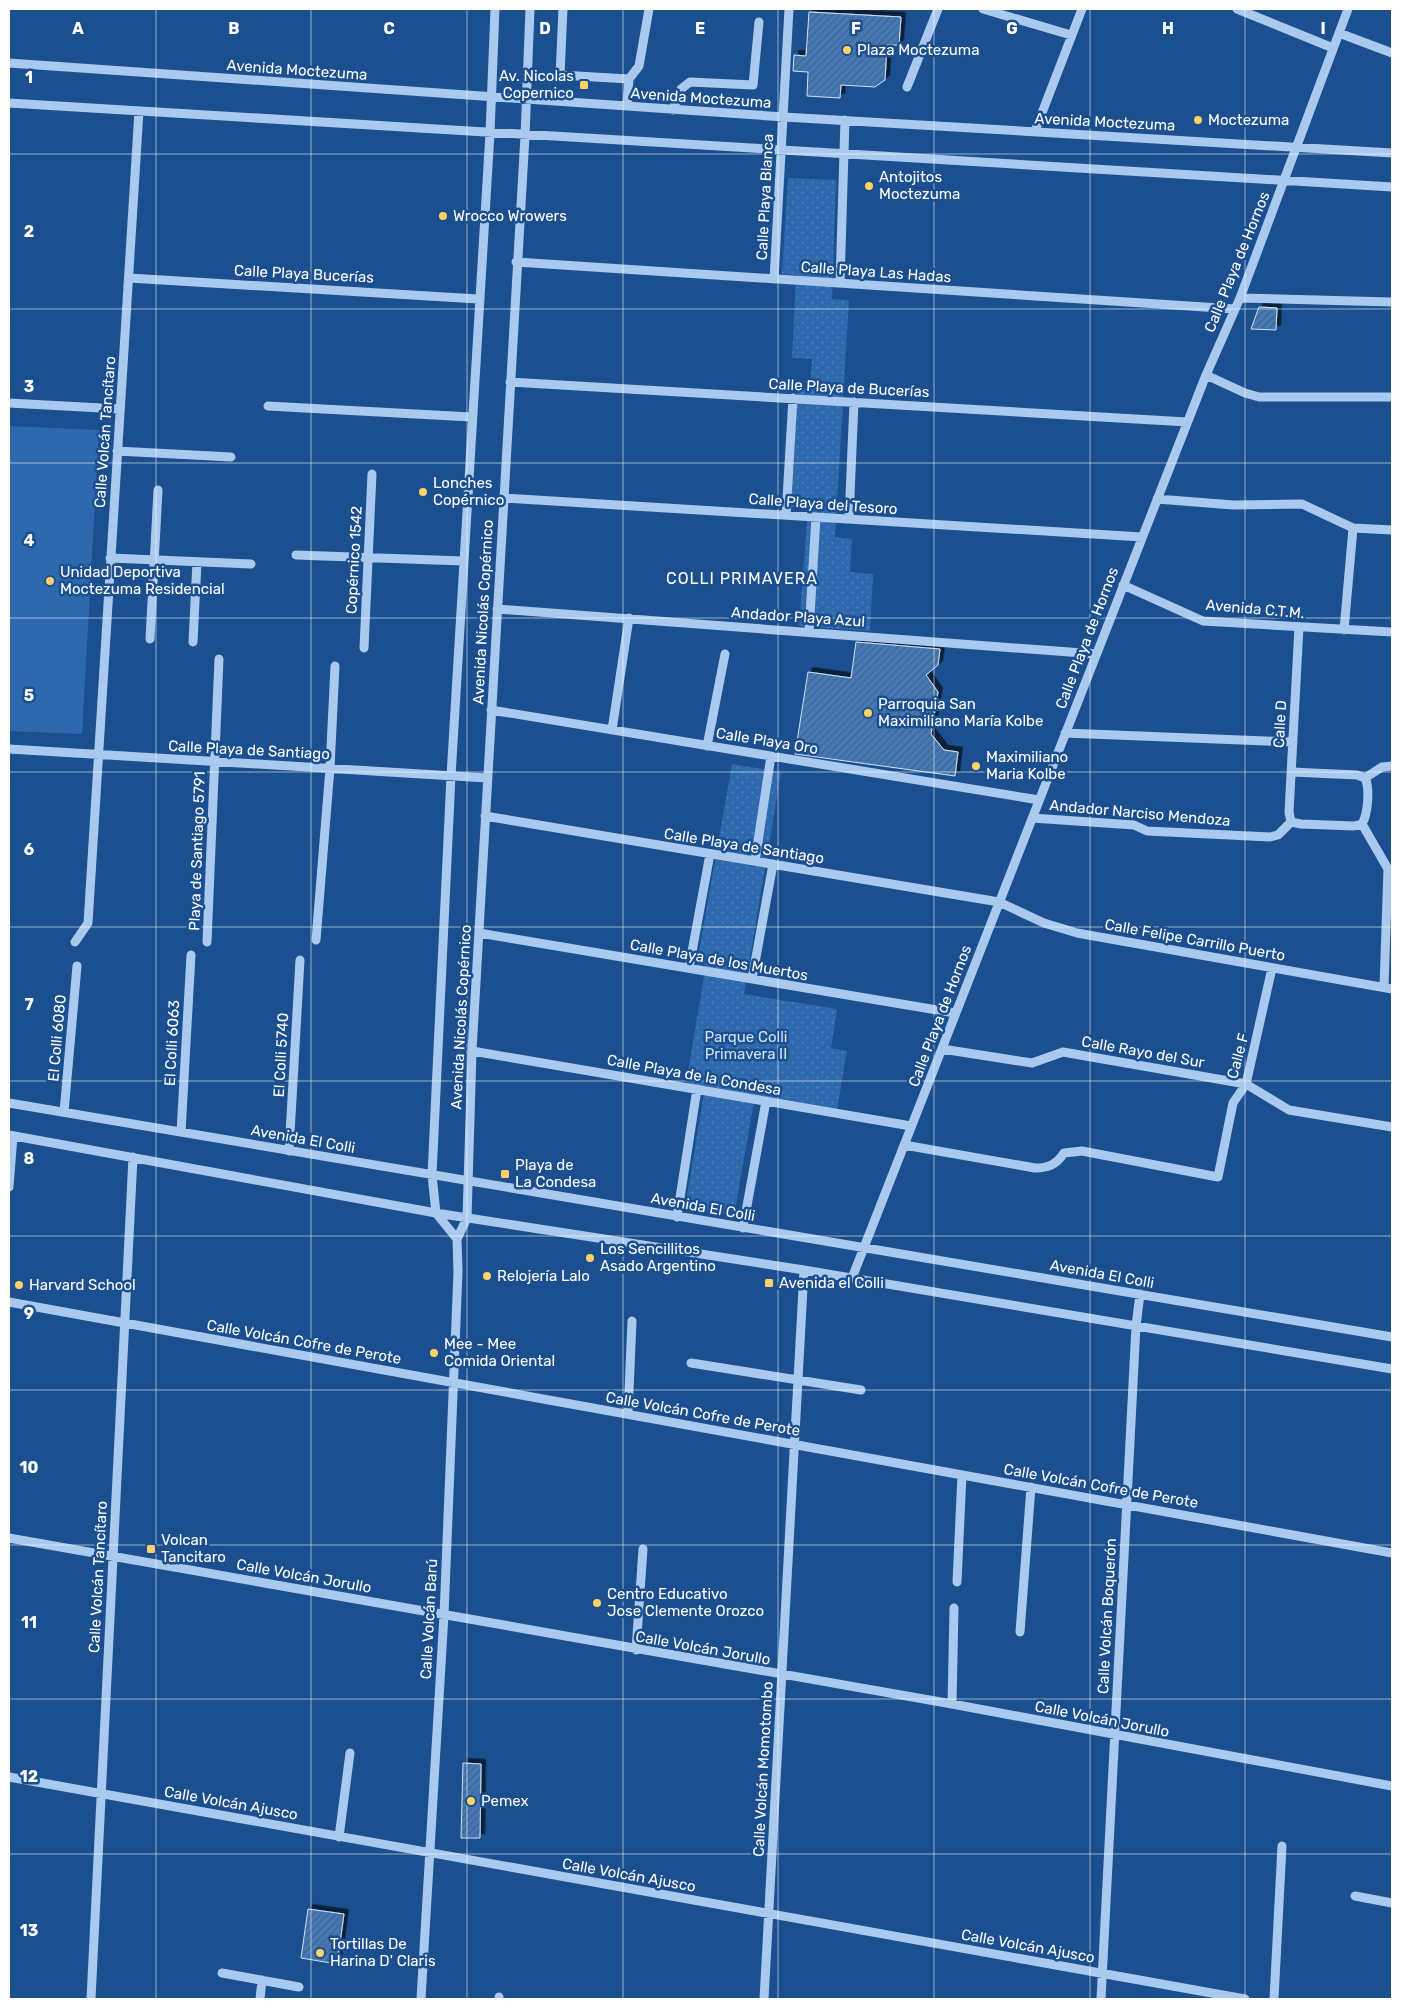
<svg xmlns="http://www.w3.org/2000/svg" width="1401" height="2008" font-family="Rubik,sans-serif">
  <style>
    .park { fill: url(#park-dots) }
    .pitch { fill: #2e69ad }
    .building { fill: url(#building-hatch); stroke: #cfe3fa; filter: url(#shadow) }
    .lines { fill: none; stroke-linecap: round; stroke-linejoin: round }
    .minor { stroke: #a9c9ee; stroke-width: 9 }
    .grid { fill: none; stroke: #fff; stroke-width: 1; stroke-opacity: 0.55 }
    .poi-dot { fill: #ffd166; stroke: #1b4f8f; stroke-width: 2 }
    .labels { text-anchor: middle; stroke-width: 5; stroke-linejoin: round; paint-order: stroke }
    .poi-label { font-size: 15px; fill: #fff; stroke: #1b4f8f; text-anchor: start }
    .street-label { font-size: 15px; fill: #fff; stroke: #1b4f8f }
    .park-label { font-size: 15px; fill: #cfe3fa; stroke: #1b4f8f }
    .neighbourhood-label { font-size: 16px; letter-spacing: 1px; fill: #fff; stroke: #1b4f8f }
    .grid-label { font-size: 16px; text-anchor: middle; font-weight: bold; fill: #fff; stroke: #1b4f8f; stroke-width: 5; stroke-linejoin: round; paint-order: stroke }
  </style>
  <defs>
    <pattern id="park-dots" width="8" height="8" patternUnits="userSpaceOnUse" patternTransform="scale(1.25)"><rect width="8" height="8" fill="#2e69ad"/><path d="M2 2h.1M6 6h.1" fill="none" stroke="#4d80b9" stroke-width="1.8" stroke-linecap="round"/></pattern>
    <pattern id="building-hatch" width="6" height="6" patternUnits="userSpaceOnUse" patternTransform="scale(1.25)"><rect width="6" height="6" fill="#4478b7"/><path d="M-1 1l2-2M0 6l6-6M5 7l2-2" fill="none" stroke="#486282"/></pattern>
    <filter id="shadow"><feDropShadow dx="4.5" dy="-4.5" stdDeviation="0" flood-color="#0009"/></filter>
  </defs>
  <rect width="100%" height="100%" fill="#1b4f8f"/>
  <!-- park -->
  <path class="park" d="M788,178L836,180L832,299L849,300L835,537L852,539L850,572L873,574L870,631L799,626L808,508L790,507L797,388L810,389L812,359L792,358L796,275L782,274Z
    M732,764L781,772L744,994L837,1009L831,1048L847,1051L837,1110L755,1096L734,1216L685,1208L705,1087L686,1083L706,965L697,963Z"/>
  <!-- pitch -->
  <path class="pitch" d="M9,426L99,430L82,734L9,731Z"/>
  <!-- building -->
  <path class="building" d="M809,12L901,17L899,45H887L885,80L875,87L841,85L840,98L807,96L808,72L793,71L794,55L806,56Z
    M1259,307L1277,308L1276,330L1251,329Z
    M856,642L940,649L938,665L926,675L938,692L931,734L944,750L958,752L955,776L795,754L808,672L851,678Z
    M463,1763L481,1764L480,1838H461Z
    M308,1909L344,1914L337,1964L301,1958Z"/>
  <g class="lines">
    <!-- minor -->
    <path class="minor" d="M563,9L560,75L629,79L627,106
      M983,9L1071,35
      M1237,9L1333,48
      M1339,33L1392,53
      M9,63L784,117L1392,153
      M629,79L639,66L649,9
      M907,87L938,9
      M9,103L1392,187
      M673,110L681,89L690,82L753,85L759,22
      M1035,131L1082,9
      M516,262L1235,309
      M129,278L478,299
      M774,279L789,9
      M840,283L845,120
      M1240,298L1392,302
      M1206,375L1245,393L1259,397H1392
      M510,382L1187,422
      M9,403L120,409
      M268,406L471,417
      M117,451L231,457
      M502,498L1142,537
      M1157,499L1233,505L1302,504L1353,528L1392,530
      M786,515L793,398
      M849,519L854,402
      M296,555L463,561
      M110,558L251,564
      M1123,585L1203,621L1392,632
      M497,609L1096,654
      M1344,630L1353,528
      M809,632L816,517
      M150,639L158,490
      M193,642L197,562
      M364,648L372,474
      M491,710L1039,800
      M612,730L629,618
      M1065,733L1293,742
      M707,746L725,654
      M9,749L487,778
      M1292,772L1357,775L1365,778
      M1365,778L1382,767L1392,766
      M485,816L999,902L1044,923L1077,933L1392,989
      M1032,818L1134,825L1147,831L1270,837L1278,835L1291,822
      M1291,822L1289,812L1299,627
      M1291,822L1301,824L1354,826L1362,824
      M1362,824L1388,869
      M1362,824C1368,814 1370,788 1365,778
      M755,861L771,756
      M479,933L955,1013
      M316,940L330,768L335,666
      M75,942L88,923L139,111
      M207,942L219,659
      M689,968L710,854
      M752,979L773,864
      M1384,987L1388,869
      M942,1049L1032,1063L1063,1052L1246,1084L1289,1110L1392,1127
      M472,1051L911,1126
      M9,1103L1392,1337
      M64,1112L77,966
      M181,1132L191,955
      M9,1135L436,1213L804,1270L1392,1369
      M904,1145L1035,1168C1048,1168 1056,1165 1064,1153L1082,1151L1218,1177L1233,1103L1246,1084L1272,968
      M289,1151L300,960
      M9,1187L13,1136
      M436,1213L432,1175L451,776L490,133L495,9
      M436,1213L457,1239
      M677,1217L697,1089
      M743,1228L766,1101
      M852,1278L1206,375L1240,298L1348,9
      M9,1302L1392,1553
      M691,1363L861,1390
      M628,1414L632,1321
      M9,1538L952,1704L1392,1786
      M957,1582L962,1475
      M1020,1632L1031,1487
      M636,1650L643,1549
      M952,1704L954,1608
      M9,1777L1245,1999
      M339,1837L350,1753
      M1355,1896L1392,1903
      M222,1973L299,1987
      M91,1999L133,1157
      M260,1999L262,1980
      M421,1999L444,1615L458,1272L457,1239L467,1218L472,1051L525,136L530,9
      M499,1999V1997
      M764,1999L804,1270
      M1101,1999L1136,1326L1140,1294
      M1274,1999L1282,1846"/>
  </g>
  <!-- grid -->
  <path class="grid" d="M156,9V1999M311,9V1999M467,9V1999M623,9V1999M778,9V1999M934,9V1999M1090,9V1999M1245,9V1999M9,154H1392M9,309H1392M9,463H1392M9,618H1392M9,772H1392M9,927H1392M9,1081H1392M9,1236H1392M9,1390H1392M9,1545H1392M9,1699H1392M9,1854H1392"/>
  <!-- markers -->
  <g class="poi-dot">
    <circle cx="847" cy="50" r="5"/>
    <rect x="579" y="80" width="10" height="10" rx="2.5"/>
    <circle cx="1198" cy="120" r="5"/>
    <circle cx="869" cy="186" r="5"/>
    <circle cx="443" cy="216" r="5"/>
    <circle cx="423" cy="492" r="5"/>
    <circle cx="50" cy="581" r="5"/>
    <circle cx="868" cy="713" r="5"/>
    <circle cx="976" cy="766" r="5"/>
    <rect x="500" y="1169" width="10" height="10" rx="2.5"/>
    <circle cx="590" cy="1258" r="5"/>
    <circle cx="487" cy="1276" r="5"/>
    <rect x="764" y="1278" width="10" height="10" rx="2.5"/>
    <circle cx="19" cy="1285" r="5"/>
    <circle cx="434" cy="1353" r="5"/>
    <rect x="146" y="1544" width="10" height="10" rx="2.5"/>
    <circle cx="597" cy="1603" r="5"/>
    <circle cx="471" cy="1801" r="5"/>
    <circle cx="320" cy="1953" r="5"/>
  </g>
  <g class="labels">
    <!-- poi labels -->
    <g class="poi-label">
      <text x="857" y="55">Plaza Moctezuma</text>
      <text x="574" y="81" text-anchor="end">Av. Nicolas<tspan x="574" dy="17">Copernico</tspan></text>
      <text x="1208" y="125">Moctezuma</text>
      <text x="879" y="182">Antojitos<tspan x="879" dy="17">Moctezuma</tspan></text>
      <text x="453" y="221">Wrocco Wrowers</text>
      <text x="433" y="488">Lonches<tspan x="433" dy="17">Copérnico</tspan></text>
      <text x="60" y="577">Unidad Deportiva<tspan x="60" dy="17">Moctezuma Residencial</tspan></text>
      <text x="878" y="709">Parroquia San<tspan x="878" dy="17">Maximiliano María Kolbe</tspan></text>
      <text x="986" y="762">Maximiliano<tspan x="986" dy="17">Maria Kolbe</tspan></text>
      <text x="515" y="1170">Playa de<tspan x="515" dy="17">La Condesa</tspan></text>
      <text x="600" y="1254">Los Sencillitos<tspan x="600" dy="17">Asado Argentino</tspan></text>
      <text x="497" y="1281">Relojería Lalo</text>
      <text x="779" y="1288">Avenida el Colli</text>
      <text x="29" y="1290">Harvard School</text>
      <text x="444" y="1349">Mee - Mee<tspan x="444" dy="17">Comida Oriental</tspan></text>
      <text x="161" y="1545">Volcan<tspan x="161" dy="17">Tancitaro</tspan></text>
      <text x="607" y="1599">Centro Educativo<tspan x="607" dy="17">Jose Clemente Orozco</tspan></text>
      <text x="481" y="1806">Pemex</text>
      <text x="330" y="1949">Tortillas De<tspan x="330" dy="17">Harina D' Claris</tspan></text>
    </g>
    <!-- street labels -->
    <g class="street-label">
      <text transform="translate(297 70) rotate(4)" y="5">Avenida Moctezuma</text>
      <text transform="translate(701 98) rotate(4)" y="5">Avenida Moctezuma</text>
      <text transform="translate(1105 122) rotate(3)" y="5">Avenida Moctezuma</text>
      <text transform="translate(765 197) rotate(-87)" y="5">Calle Playa Blanca</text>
      <text transform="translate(1237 262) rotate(-68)" y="5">Calle Playa de Hornos</text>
      <text transform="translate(876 272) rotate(4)" y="5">Calle Playa Las Hadas</text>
      <text transform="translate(304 274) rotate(3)" y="5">Calle Playa Bucerías</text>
      <text transform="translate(849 388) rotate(3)" y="5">Calle Playa de Bucerías</text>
      <text transform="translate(105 432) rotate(-86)" y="5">Calle Volcán Tancítaro</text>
      <text transform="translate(823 504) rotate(4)" y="5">Calle Playa del Tesoro</text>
      <text transform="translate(354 560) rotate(-87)" y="5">Copérnico 1542</text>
      <text transform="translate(1255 609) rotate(5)" y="5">Avenida C.T.M.</text>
      <text transform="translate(483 612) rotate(-87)" y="5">Avenida Nicolás Copérnico</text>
      <text transform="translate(798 617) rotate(4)" y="5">Andador Playa Azul</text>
      <text transform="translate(1087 638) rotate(-69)" y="5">Calle Playa de Hornos</text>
      <text transform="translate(1280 724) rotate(-87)" y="5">Calle D</text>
      <text transform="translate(767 741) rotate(9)" y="5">Calle Playa Oro</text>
      <text transform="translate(249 750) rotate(3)" y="5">Calle Playa de Santiago</text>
      <text transform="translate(1140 813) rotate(5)" y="5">Andador Narciso Mendoza</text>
      <text transform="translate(744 846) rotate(9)" y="5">Calle Playa de Santiago</text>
      <text transform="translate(197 851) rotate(-88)" y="5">Playa de Santiago 5791</text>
      <text transform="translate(1195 940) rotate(10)" y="5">Calle Felipe Carrillo Puerto</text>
      <text transform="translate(719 960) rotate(10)" y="5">Calle Playa de los Muertos</text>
      <text transform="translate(940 1016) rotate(-69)" y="5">Calle Playa de Hornos</text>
      <text transform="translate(461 1017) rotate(-87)" y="5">Avenida Nicolás Copérnico</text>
      <text transform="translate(57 1038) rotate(-85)" y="5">El Colli 6080</text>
      <text transform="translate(172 1043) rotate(-87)" y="5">El Colli 6063</text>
      <text transform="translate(1143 1052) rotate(10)" y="5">Calle Rayo del Sur</text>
      <text transform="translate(281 1055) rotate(-87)" y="5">El Colli 5740</text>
      <text transform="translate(1238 1056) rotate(-75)" y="5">Calle F</text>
      <text transform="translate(694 1075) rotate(10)" y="5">Calle Playa de la Condesa</text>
      <text transform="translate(303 1139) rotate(10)" y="5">Avenida El Colli</text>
      <text transform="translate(703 1207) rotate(10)" y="5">Avenida El Colli</text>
      <text transform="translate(1102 1274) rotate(10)" y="5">Avenida El Colli</text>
      <text transform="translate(304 1342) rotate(10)" y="5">Calle Volcán Cofre de Perote</text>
      <text transform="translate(703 1414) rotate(10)" y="5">Calle Volcán Cofre de Perote</text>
      <text transform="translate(1101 1486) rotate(10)" y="5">Calle Volcán Cofre de Perote</text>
      <text transform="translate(304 1576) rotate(10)" y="5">Calle Volcán Jorullo</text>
      <text transform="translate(98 1577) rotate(-87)" y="5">Calle Volcán Tancítaro</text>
      <text transform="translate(1107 1616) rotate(-87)" y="5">Calle Volcán Boquerón</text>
      <text transform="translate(429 1619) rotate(-87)" y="5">Calle Volcán Barú</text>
      <text transform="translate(703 1648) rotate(10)" y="5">Calle Volcán Jorullo</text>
      <text transform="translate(1102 1719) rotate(11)" y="5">Calle Volcán Jorullo</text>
      <text transform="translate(763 1769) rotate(-87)" y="5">Calle Volcán Momotombo</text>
      <text transform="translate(231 1803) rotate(10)" y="5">Calle Volcán Ajusco</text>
      <text transform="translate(629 1875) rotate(10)" y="5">Calle Volcán Ajusco</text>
      <text transform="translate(1028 1946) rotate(10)" y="5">Calle Volcán Ajusco</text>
    </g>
    <!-- park labels -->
    <g class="park-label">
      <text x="746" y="1042">Parque Colli<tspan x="746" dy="17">Primavera II</tspan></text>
    </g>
    <!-- neighbourhood labels -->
    <g class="neighbourhood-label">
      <text x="742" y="584">COLLI PRIMAVERA</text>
    </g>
  </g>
  <g class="grid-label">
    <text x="78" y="34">A</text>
    <text x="234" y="34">B</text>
    <text x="389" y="34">C</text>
    <text x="545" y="34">D</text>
    <text x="700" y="34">E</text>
    <text x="856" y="34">F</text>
    <text x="1012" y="34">G</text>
    <text x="1168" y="34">H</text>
    <text x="1323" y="34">I</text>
    <text x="29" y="83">1</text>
    <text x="29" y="237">2</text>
    <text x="29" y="392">3</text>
    <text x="29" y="546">4</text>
    <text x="29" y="701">5</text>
    <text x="29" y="855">6</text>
    <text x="29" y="1010">7</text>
    <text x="29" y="1164">8</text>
    <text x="29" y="1319">9</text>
    <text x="29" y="1473">10</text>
    <text x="29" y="1628">11</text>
    <text x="29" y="1782">12</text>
    <text x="29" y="1936">13</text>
  </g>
  <!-- border -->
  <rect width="1401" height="2008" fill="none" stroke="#ffffff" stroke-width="20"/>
</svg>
